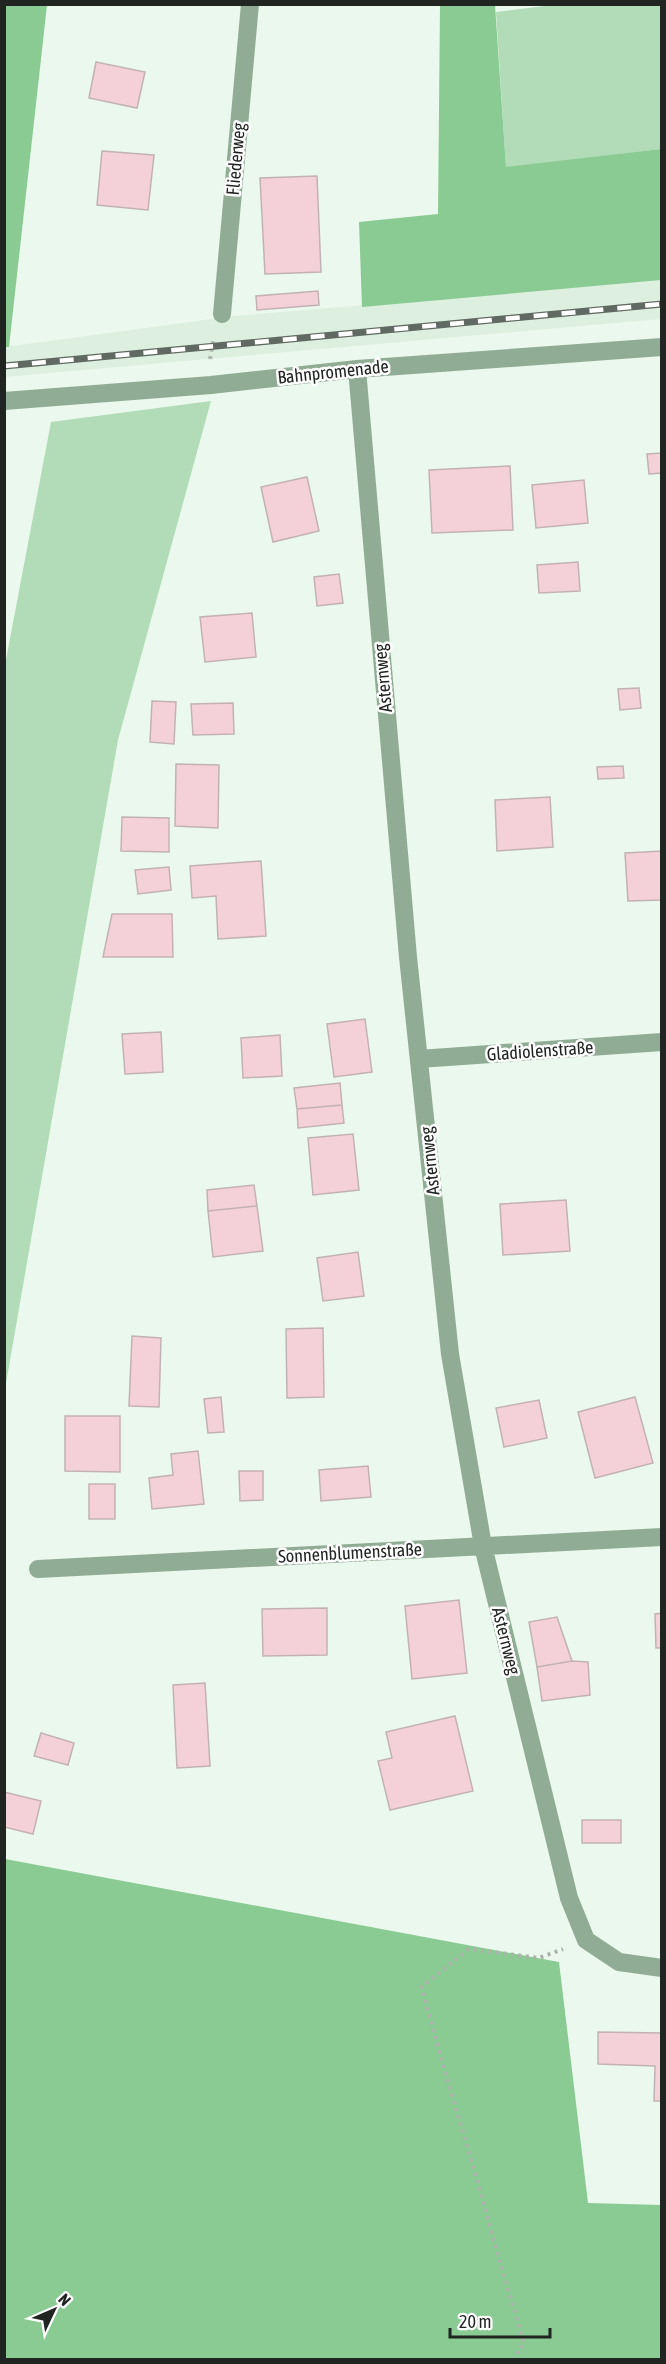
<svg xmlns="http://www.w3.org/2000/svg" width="666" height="2364" font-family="'Asap Condensed',sans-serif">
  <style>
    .built { fill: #ddf0df }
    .green { fill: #b1dcb7 }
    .forest { fill: #8aca93 }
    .building { fill: #f4d1d8; stroke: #c3b2b5; stroke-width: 1.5 }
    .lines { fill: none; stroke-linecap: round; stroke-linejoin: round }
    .path { stroke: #aab4ab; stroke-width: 4; stroke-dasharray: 3 4.5; stroke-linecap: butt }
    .street { stroke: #91ac94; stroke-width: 18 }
    .rail-casing { stroke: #616963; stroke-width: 7 }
    .rail { stroke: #fff; stroke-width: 4.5; stroke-dasharray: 14; stroke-linecap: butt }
    .labels { text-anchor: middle; stroke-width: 5; stroke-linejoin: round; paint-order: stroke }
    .street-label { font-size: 18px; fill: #202521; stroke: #fff }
  </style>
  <rect width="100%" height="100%" fill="#ebf8ed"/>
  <!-- built -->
  <path class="built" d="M661,280V319L5,377V347L234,316Z"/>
  <!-- green -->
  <path class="green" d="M561,4L661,5V149L506,168L496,12Z
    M211,401L118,740L5,1389V665L51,422Z"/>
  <!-- forest -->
  <path class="forest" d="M5,4L47,5L9,347H5Z
    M440,5H495L506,167L661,149V280L362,307L359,222L438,214Z
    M5,1859L559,1962L588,2203L661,2205V2359H5Z"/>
  <!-- building -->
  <path class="building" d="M96,62L145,72L137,108L89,98Z
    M102,151L154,155L148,210L97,205Z
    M317,176L321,272L265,274L260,178Z
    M318,291L319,305L257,310L256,296Z
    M662,453V473L649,474L647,454Z
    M510,466L513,530L432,533L429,470Z
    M307,477L319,531L273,542L261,487Z
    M584,480L588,523L536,528L532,485Z
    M578,562L580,591L539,593L537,565Z
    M339,574L343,603L317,606L314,577Z
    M252,613L256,657L205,662L200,617Z
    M639,688L641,708L620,710L618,689Z
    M152,701L176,702L174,744L150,742Z
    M233,703L234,734L193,735L191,704Z
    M176,764L219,765L218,828L175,826Z
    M623,766L624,778L598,779L597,767Z
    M550,797L553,847L497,851L495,800Z
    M122,817L169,818V852L121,851Z
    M662,851V900L628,901L625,853Z
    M261,861L266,936L218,939L216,896L192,898L190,866Z
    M169,867L171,890L138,894L135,870Z
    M112,914H172L173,957H103Z
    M365,1019L372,1072L334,1077L327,1024Z
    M161,1032L163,1072L125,1074L122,1034Z
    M280,1035L282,1076L243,1078L241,1038Z
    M340,1083L342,1105L297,1109L294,1088Z
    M342,1105L344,1123L298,1128L297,1109Z
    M353,1134L359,1190L313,1195L308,1138Z
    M254,1185L257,1206L208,1211L207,1190Z
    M566,1200L570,1251L503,1255L500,1204Z
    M257,1206L263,1251L213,1257L208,1211Z
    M358,1252L364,1296L323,1301L317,1258Z
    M323,1328L324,1397L287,1398L286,1329Z
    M132,1336L161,1338L159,1407L129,1406Z
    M221,1397L224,1432L208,1433L204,1399Z
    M635,1397L653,1463L595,1478L578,1412Z
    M539,1400L547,1438L504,1447L496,1408Z
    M65,1416H120V1472L65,1471Z
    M198,1451L204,1504L152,1509L149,1478L173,1475L171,1454Z
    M368,1466L371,1497L321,1501L319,1470Z
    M239,1471H263V1500L240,1501Z
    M89,1484H115V1519H89Z
    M459,1600L467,1673L412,1679L405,1606Z
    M327,1608V1655L263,1656L262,1609Z
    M662,1613V1648H656L655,1614Z
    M557,1617L572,1661L537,1667L529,1622Z
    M572,1661L588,1662L590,1695L542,1701L537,1667Z
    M205,1683L210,1766L177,1768L173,1685Z
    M455,1716L473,1791L390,1810L378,1761L392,1758L386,1732Z
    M41,1733L74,1743L68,1765L34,1756Z
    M4,1792L41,1801L33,1834L4,1827Z
    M582,1820H621V1843H582Z
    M598,2032L662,2033V2101H654L655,2066L598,2064Z"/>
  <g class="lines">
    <!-- path -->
    <path class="path" d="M210,359L214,337
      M512,2360L524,2344L421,1987L469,1949L539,1958L563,1949"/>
    <!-- street -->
    <path class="street" d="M222,314L250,4
      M357,369L408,957L450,1354L483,1546L569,1898L586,1940L619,1962L662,1968
      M4,401L211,385L357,369L662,347
      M419,1059L662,1042
      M38,1569L662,1537"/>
    <!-- rail casing -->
    <g class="rail-casing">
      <path id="rail" d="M4,366L662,304"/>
    </g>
    <!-- rail -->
    <use href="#rail" class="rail"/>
  </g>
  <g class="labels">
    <!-- street labels -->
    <g class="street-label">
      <text transform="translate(236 159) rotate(-85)" y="6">Fliederweg</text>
      <text transform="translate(333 372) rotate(-6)" y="6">Bahnpromenade</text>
      <text transform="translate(383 678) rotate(-95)" y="6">Asternweg</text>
      <text transform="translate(540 1051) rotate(-4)" y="6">Gladiolenstraße</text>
      <text transform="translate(430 1161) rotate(-96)" y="6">Asternweg</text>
      <text transform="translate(350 1553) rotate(-3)" y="6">Sonnenblumenstraße</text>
      <text transform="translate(506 1641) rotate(76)" y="6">Asternweg</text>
    </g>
  </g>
  <!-- border -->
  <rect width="666" height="2364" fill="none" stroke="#202521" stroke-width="12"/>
  <!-- north arrow -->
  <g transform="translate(54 2310) rotate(46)" stroke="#ffffff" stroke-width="4.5" paint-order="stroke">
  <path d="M0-4.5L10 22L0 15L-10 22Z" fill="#202521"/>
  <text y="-9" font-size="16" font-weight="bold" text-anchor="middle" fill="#202521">N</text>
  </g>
  <!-- scale -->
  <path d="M450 2328v9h100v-9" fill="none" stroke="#202521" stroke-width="3"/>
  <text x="459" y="2328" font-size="18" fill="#202521" stroke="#ffffff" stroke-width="4.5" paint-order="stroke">20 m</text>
</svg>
